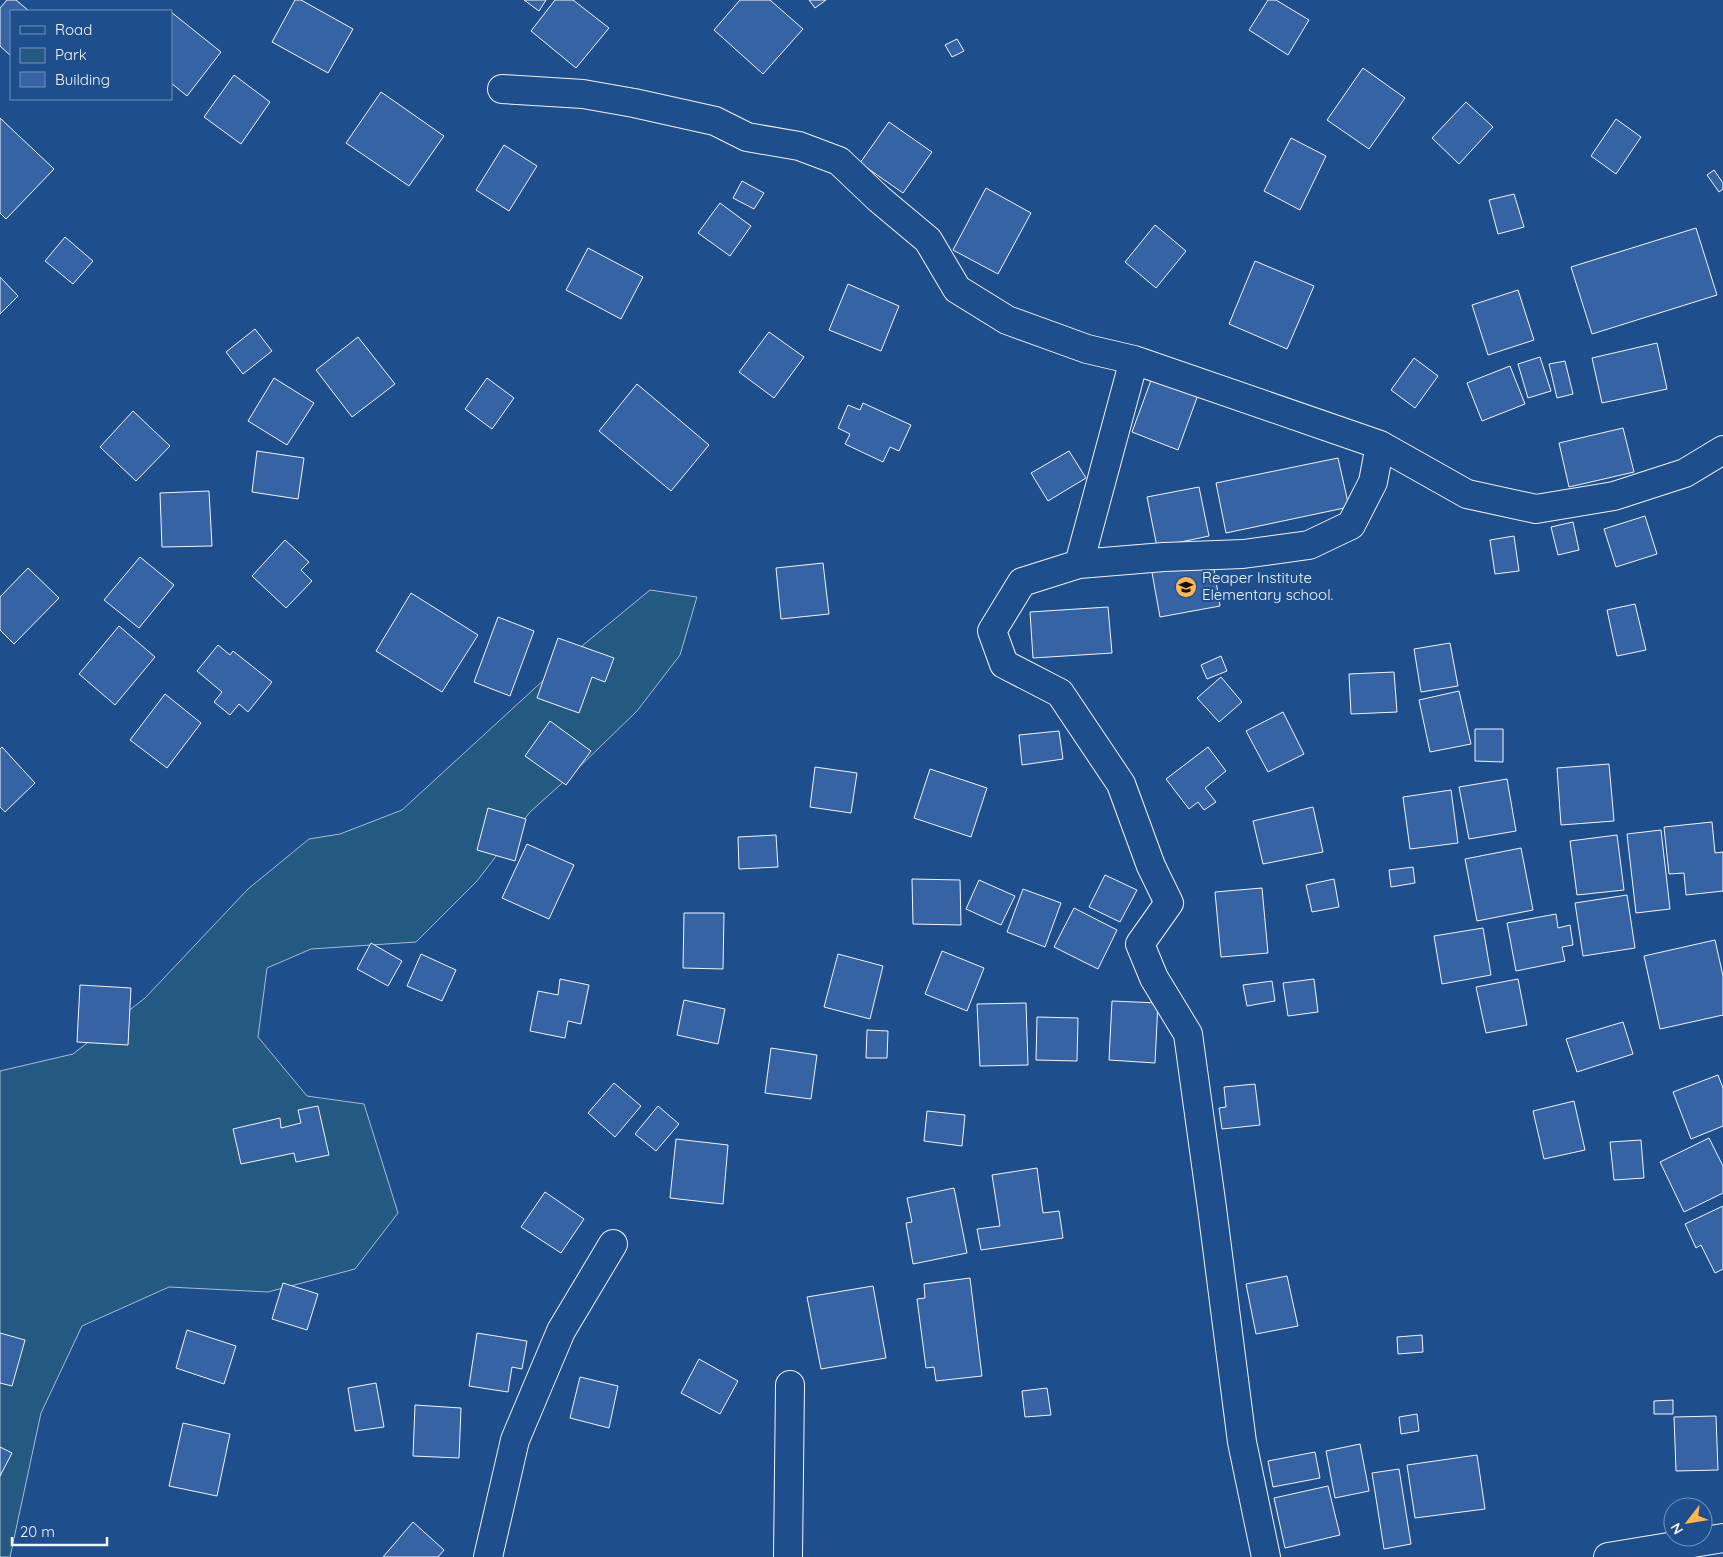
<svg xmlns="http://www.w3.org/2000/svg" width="1723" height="1557" font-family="Quicksand,sans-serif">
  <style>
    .green { fill: #245a82; stroke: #a8bbd7 }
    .building { fill: #3563a3; stroke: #f2f6ff }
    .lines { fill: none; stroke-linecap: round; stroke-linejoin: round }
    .minor-casing { stroke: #f2f6ff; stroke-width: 30 }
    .minor { stroke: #1f4e8c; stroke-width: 28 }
    .labels { text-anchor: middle; stroke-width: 4; stroke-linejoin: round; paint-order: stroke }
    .poi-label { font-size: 15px; fill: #f2f6ff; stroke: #1f4e8c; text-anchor: start }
  </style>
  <rect width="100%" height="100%" fill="#1f4e8c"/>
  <!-- green -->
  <path class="green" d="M650,590L697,597L680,655L637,711L569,777L530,812L477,881L416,942L311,949L267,968L258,1037L307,1096L364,1104L398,1213L355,1269L268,1292L169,1287L82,1326L41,1413L10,1557H0V1071L73,1054L145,998L248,889L309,839L340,834L402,810L571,655Z"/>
  <!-- building -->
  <path class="building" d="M7,0H16L29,11H11V56L0,46V8Z
    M295,0H301L353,29L328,73L272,42Z
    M524,0H546L539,11Z
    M555,0H573L609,28L576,68L531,31Z
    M740,0H770L803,29L763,74L714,30Z
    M809,0H826L815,8Z
    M1268,0H1276L1309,20L1288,55L1249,30Z
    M171,12L221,52L187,96L171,83Z
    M957,39L964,51L952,57L945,45Z
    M1363,68L1405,98L1369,149L1327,120Z
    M234,75L270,102L241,144L204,117Z
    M381,92L444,136L409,186L346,143Z
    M1466,102L1493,127L1459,164L1432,138Z
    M0,118L54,169L6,219L0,213Z
    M1616,119L1641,137L1616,174L1591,156Z
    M889,122L932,152L903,193L860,163Z
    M1291,138L1326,156L1300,210L1264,191Z
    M504,145L537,166L509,211L476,190Z
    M1714,170L1723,183V189L1719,192L1707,175Z
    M742,181L764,193L754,209L733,198Z
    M986,188L1031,213L998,274L953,250Z
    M1514,194L1524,227L1498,234L1489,200Z
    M720,203L751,226L730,256L698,233Z
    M1155,225L1186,251L1156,288L1125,262Z
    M1696,228L1717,295L1592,334L1571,267Z
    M65,237L93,261L73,284L45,261Z
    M588,248L643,277L621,319L566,290Z
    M1255,261L1314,286L1287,349L1229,324Z
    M0,277L18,296L0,314Z
    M848,284L899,306L881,351L829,330Z
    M1518,290L1534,340L1488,355L1472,305Z
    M255,329L272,351L243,374L226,352Z
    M769,332L804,357L774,398L739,372Z
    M358,337L395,384L352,417L316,370Z
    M1657,343L1667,389L1602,403L1592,358Z
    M1540,357L1551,391L1528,398L1518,364Z
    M1414,358L1438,376L1415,408L1391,390Z
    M1565,361L1573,394L1557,398L1549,364Z
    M1510,366L1525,404L1482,421L1467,383Z
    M1153,375L1199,392L1178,450L1132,432Z
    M274,378L314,403L287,445L248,421Z
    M487,378L514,398L492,429L465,409Z
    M637,384L709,445L671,491L599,431Z
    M863,403L911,425L899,451L890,447L883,462L845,444L850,434L838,428L848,405L860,410Z
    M133,411L170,446L136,481L100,447Z
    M1623,428L1634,472L1569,487L1559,443Z
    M257,451L304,458L298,499L252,492Z
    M1069,451L1086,478L1048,501L1031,473Z
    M1338,458L1349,507L1226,533L1216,483Z
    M1199,487L1209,536L1157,547L1147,497Z
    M209,491L212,546L162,547L160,493Z
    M1645,516L1657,554L1616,567L1604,529Z
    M1573,522L1579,550L1558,555L1551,527Z
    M1514,536L1519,571L1495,574L1490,540Z
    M285,540L309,562L301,570L312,581L286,608L252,576Z
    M1212,556L1220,606L1160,617L1151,567Z
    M140,557L174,585L139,628L104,600Z
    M823,563L829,614L781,619L776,568Z
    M28,568L59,598L14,644L0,630V597Z
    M411,593L478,635L442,692L376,651Z
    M1635,604L1646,650L1617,656L1607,610Z
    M1108,607L1112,653L1033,658L1030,612Z
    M498,617L534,631L510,696L474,682Z
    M119,626L155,657L115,705L79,674Z
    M558,638L614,658L605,682L592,677L579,713L537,698Z
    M1450,643L1458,686L1421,692L1414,649Z
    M218,645L230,655L233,651L272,682L248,712L239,704L230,715L214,702L222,692L197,671Z
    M1221,656L1227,671L1207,679L1201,665Z
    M1394,672L1397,712L1351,714L1349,674Z
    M1221,677L1242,702L1219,722L1197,698Z
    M1459,691L1471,744L1430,752L1419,700Z
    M165,694L201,723L167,768L130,740Z
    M1283,712L1304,754L1268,772L1246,731Z
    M550,721L591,751L566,785L525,756Z
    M1475,729H1503V762L1475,761Z
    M1059,731L1063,759L1022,765L1019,735Z
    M2,747L35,783L5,812L0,807V749Z
    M1208,747L1226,771L1205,788L1216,802L1204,810L1198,802L1189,809L1166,779Z
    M1609,764L1614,821L1561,825L1557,768Z
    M815,767L857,773L851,813L810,807Z
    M930,769L987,788L971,837L914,818Z
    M1507,779L1516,831L1469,839L1459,787Z
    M1451,790L1458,843L1410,849L1403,797Z
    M1313,807L1323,852L1263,864L1253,821Z
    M488,808L526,819L515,861L477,850Z
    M1712,822L1715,853L1723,852V891L1686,895L1684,873L1669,874L1664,827Z
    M1661,830L1670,909L1636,913L1627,834Z
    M776,835L778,867L739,869L738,837Z
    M1617,835L1624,890L1577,895L1570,841Z
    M527,844L574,865L549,919L502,898Z
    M1521,848L1533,910L1477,921L1465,859Z
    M1413,867L1415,883L1391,887L1389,870Z
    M1105,875L1137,890L1120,922L1089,907Z
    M912,879L960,880L961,925L913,924Z
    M1334,879L1339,907L1312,912L1306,885Z
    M979,880L1015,896L1001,925L966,909Z
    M1262,888L1268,953L1221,957L1215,892Z
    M1023,889L1061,903L1045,947L1007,932Z
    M1627,895L1635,948L1583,956L1575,903Z
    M1074,908L1117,930L1098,969L1054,947Z
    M684,913H724L723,969L683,968Z
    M1556,914L1558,928L1570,925L1573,945L1562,947L1565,961L1516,971L1507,923Z
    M1483,928L1491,975L1442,984L1434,936Z
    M1715,940L1723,976V1015L1660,1029L1644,956Z
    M371,943L402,961L388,986L357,969Z
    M942,951L984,968L967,1011L925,994Z
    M421,954L456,970L442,1001L407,986Z
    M838,954L883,966L870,1019L824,1007Z
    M560,979L589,985L581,1024L568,1021L565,1038L530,1031L538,991L558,995Z
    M1314,979L1318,1012L1288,1016L1283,983Z
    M1518,979L1527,1025L1486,1033L1476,987Z
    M1272,981L1275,1001L1247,1006L1243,985Z
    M80,985L131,988L128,1045L77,1042Z
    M684,1000L725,1009L718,1044L677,1035Z
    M1112,1001L1158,1003L1155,1063L1109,1060Z
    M1026,1003L1028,1065L980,1066L977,1004Z
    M1037,1017L1078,1018L1077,1061L1036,1060Z
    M1623,1022L1633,1054L1577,1072L1566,1039Z
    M867,1030L888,1031L887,1058H866Z
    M771,1048L817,1055L811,1099L765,1093Z
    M1718,1075L1723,1088V1126L1691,1139L1673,1092Z
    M614,1083L641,1106L615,1137L588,1113Z
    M1255,1084L1260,1125L1222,1129L1219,1108L1226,1107L1224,1087Z
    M1574,1101L1585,1150L1544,1159L1533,1111Z
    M318,1106L329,1155L296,1162L294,1153L241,1164L233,1129L280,1118L281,1128L301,1123L298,1110Z
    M658,1106L679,1124L656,1151L635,1134Z
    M927,1111L965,1115L962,1146L924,1141Z
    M1709,1138L1723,1166V1193L1684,1212L1660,1162Z
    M676,1139L728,1145L723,1204L670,1198Z
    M1641,1140L1644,1178L1614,1180L1610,1142Z
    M1037,1168L1043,1213L1059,1211L1063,1238L981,1250L977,1229L1000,1226L992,1175Z
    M954,1188L967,1253L913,1264L906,1223L912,1222L907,1198Z
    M545,1192L584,1219L561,1253L521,1227Z
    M1723,1206V1269L1715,1273L1701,1245L1696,1248L1685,1224Z
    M1287,1276L1298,1326L1256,1334L1246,1284Z
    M970,1278L982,1376L936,1381L934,1367L926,1368L917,1299L925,1298L924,1284Z
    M283,1283L318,1294L307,1330L272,1319Z
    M873,1286L886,1358L821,1369L807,1297Z
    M187,1330L236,1346L224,1384L176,1368Z
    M0,1333L25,1340L12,1386L0,1383Z
    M477,1333L527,1341L522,1369L512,1367L508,1392L469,1386Z
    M1422,1335L1423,1352L1398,1354L1397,1337Z
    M699,1359L738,1381L720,1414L681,1393Z
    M580,1377L618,1386L609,1428L570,1418Z
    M376,1383L384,1427L355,1431L348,1388Z
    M1047,1388L1051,1415L1025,1417L1022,1391Z
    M1673,1400V1414H1654V1401Z
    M415,1405L461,1408L459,1458L413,1456Z
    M1417,1414L1419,1431L1401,1434L1399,1417Z
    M1716,1416L1718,1470L1676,1471L1674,1417Z
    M183,1423L230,1434L217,1496L169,1486Z
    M1360,1444L1369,1491L1335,1498L1326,1451Z
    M0,1447L12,1453L0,1476Z
    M1315,1452L1320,1478L1273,1487L1268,1461Z
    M1477,1455L1485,1509L1415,1518L1407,1465Z
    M1399,1469L1411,1544L1384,1549L1372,1473Z
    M1328,1486L1340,1535L1285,1548L1274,1498Z
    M413,1522L444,1550L438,1557H383Z"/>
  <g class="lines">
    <!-- minor casing -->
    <g class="minor-casing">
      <path id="minor" d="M502,89L583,94L634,103L715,121L747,137L799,146L839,161L879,199L928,240L957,289L1007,320L1087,349L1134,360L1380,445L1467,494L1536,509L1614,496L1685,473L1723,450
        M1079,564L1134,360
        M488,1557L515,1440L561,1331L613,1244
        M788,1557L790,1385
        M1266,1557L1242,1442L1212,1208L1188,1034L1154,978L1140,944L1169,903L1151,866L1121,784L1060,693L1004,664L992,631L1022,582L1079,564L1164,557L1243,554L1309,545L1351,525L1373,482L1380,445
        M1608,1557L1723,1538"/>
    </g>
    <!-- minor -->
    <use href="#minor" class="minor"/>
  </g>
  <!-- icons -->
  <defs>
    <g id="school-disc" transform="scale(1.125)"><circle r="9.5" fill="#ffb74d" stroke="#1f4e8c"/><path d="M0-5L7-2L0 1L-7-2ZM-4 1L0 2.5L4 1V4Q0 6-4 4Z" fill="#111"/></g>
  </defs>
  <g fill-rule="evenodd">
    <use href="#school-disc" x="1186" y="587"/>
  </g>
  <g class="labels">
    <!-- poi labels -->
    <g class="poi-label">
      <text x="1202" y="583">Reaper Institute<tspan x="1202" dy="17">Elementary school.</tspan></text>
    </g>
  </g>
  <!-- legend -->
  <rect x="10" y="10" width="162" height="90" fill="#1f4e8c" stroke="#7391ba"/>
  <rect x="20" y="26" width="25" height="8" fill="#1f4e8c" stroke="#7391ba"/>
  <text x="55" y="35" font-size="15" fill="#f2f6ff">Road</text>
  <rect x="20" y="48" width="25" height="15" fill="#245a82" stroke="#7391ba"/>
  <text x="55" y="60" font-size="15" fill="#f2f6ff">Park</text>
  <rect x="20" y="72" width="25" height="15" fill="#3563a3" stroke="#7391ba"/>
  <text x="55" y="85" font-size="15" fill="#f2f6ff">Building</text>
  <!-- north arrow -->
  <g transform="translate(1688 1522) rotate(239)"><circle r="24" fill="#1f4e8c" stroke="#7391ba"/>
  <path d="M0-4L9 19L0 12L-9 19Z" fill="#ffb74d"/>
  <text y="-8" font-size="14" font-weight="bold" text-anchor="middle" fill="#f2f6ff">N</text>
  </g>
  <!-- scale -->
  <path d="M12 1537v8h95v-8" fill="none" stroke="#f2f6ff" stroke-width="2.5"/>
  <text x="20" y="1537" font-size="15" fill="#f2f6ff" stroke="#1f4e8c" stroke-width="4" paint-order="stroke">20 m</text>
</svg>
